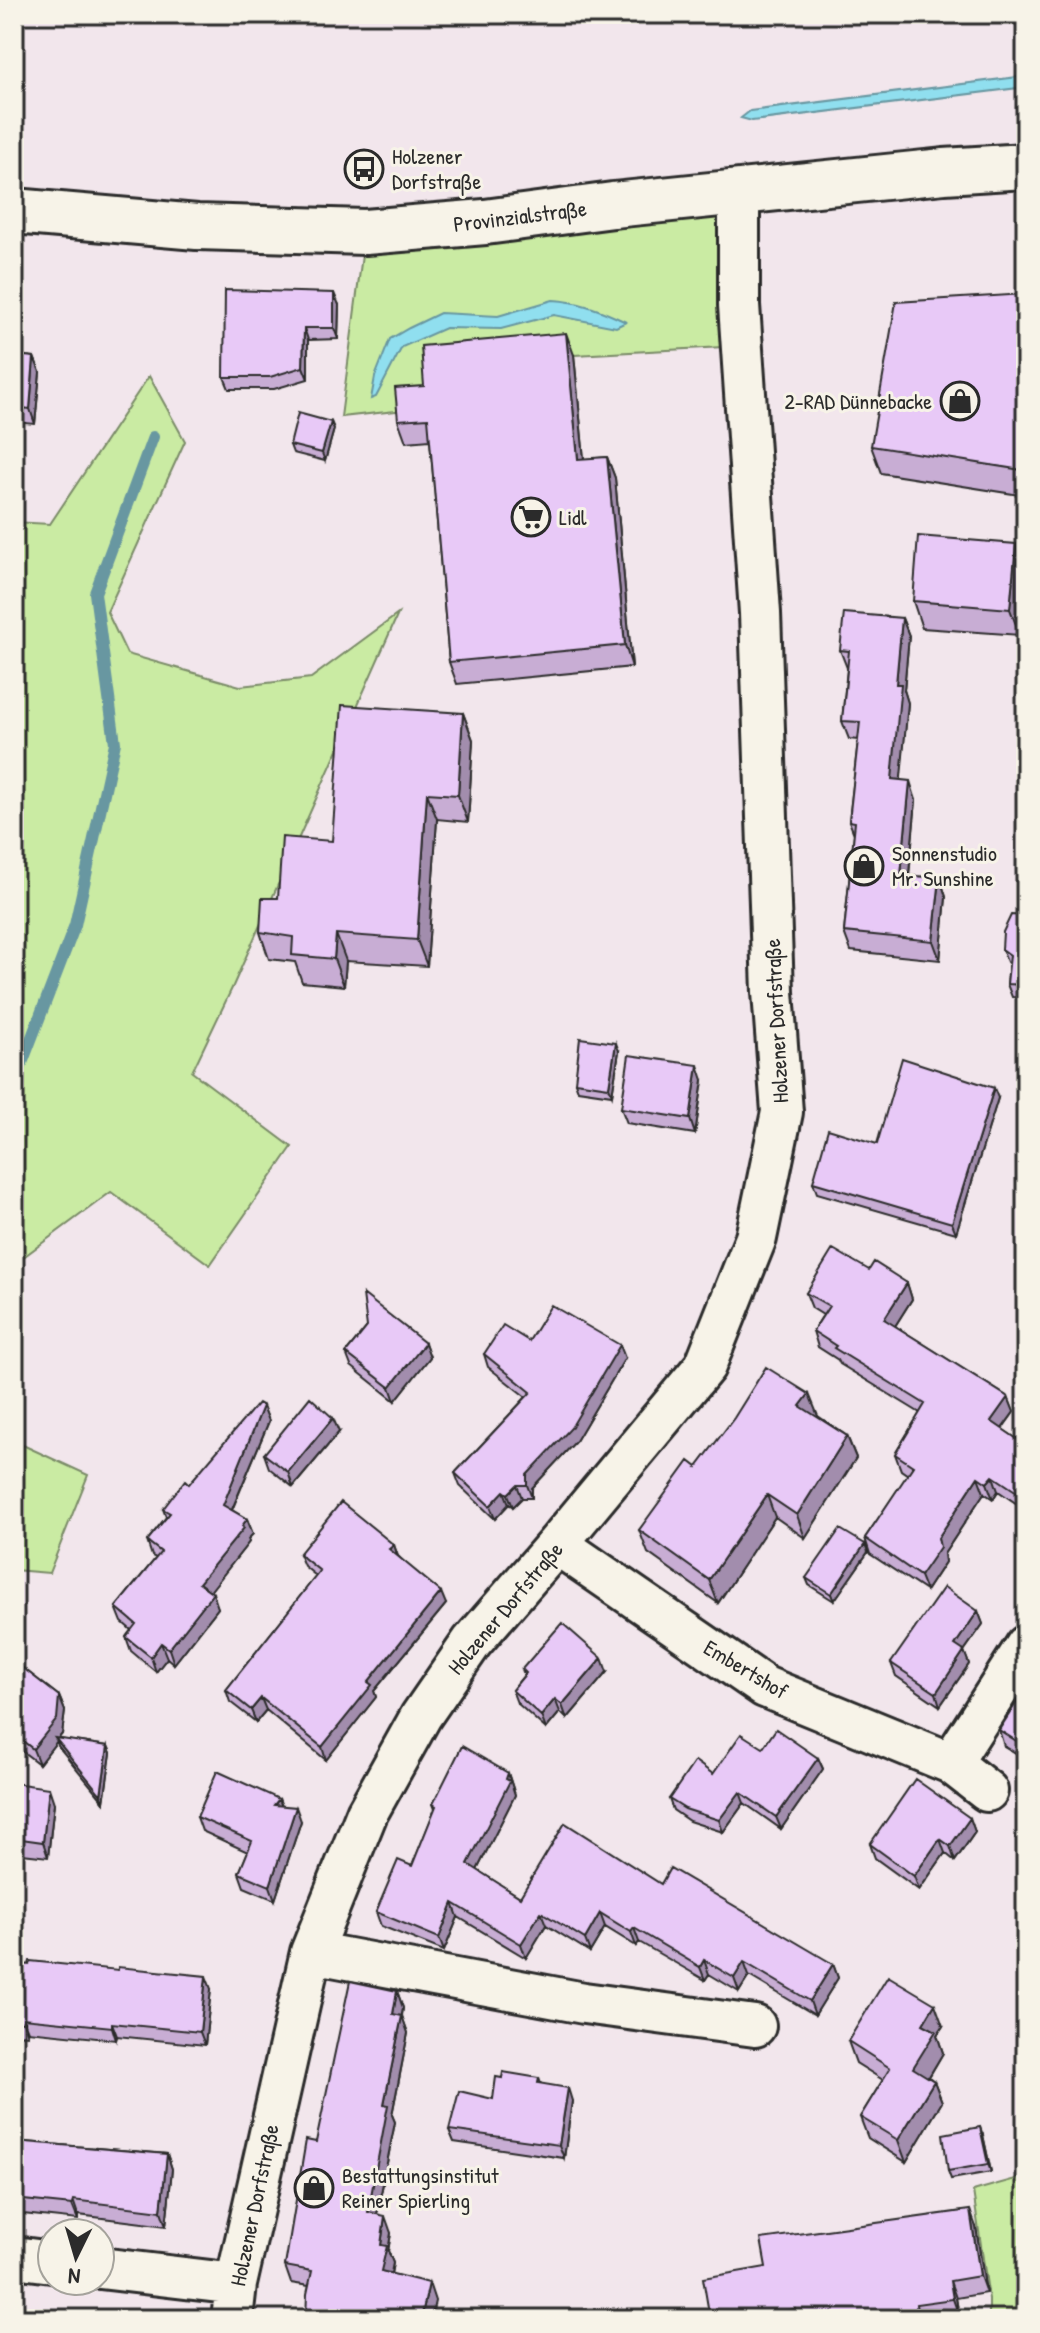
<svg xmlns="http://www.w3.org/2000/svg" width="1040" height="2333" font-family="'Patrick Hand',sans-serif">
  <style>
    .green { fill: #caeba3; stroke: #7a8b67; stroke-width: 2 }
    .water { fill: #90dfef; stroke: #6897a1; stroke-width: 2 }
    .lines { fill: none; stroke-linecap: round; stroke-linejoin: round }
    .stream { stroke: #6897a1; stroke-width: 12 }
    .minor-casing { stroke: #2b2b2b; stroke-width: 46 }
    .primary-casing { stroke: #2b2b2b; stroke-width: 50 }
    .minor { stroke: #f7f3e8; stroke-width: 40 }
    .primary { stroke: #f7f3e8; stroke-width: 44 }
    .wall { fill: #c8add4; stroke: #2b2b2b; stroke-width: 2 }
    .shaded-wall { fill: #a28dad; stroke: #2b2b2b; stroke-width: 2 }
    .building { fill: #e8c9f7; stroke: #2b2b2b; stroke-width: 2 }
    .labels { text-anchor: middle; stroke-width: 6; stroke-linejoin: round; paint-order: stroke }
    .poi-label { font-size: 22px; fill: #2b2b2b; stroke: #f7f3e8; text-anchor: start }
    .street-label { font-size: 22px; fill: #2b2b2b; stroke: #f7f3e8 }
  </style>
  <rect width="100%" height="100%" fill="#f2e6ec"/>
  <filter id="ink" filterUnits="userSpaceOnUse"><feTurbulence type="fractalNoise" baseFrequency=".0125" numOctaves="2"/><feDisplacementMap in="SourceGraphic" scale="16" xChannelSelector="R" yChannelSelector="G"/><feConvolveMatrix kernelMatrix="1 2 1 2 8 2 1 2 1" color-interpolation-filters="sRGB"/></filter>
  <g filter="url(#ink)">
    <!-- green -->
    <path class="green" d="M739,192L742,346L574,355L432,407L341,417L365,232Z
      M149,376L185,441L107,612L127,654L240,686L311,678L398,614L233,986L192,1072L292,1147L210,1265L111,1192L14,1264V522L50,524Z
      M14,1441L88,1475L49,1573L14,1570Z
      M1026,2176V2319H989V2299L973,2191Z"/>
    <!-- water -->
    <path class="water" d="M1026,76V87L752,121L741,118L750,111Z
      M553,300C579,301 603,311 626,322L616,327L554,315L501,329L445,328L402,347L376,397L371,399L375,377L390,339L409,328L440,313L498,316Z"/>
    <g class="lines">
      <!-- stream -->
      <path class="stream" d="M14,1084L75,925L115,743L95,593L153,437"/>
      <!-- minor casing -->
      <g class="minor-casing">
        <path id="minor" d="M557,1544L765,1687L951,1763L987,1791
          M951,1763L1026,1646
          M311,1952L584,2003L755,2026
          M14,2257L52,2262
          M100,2268L236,2284
          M232,2319L236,2284L311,1952L367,1813L421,1716L472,1642L557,1544L705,1366L756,1238L782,1112L773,992L760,613L739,305V192"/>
      </g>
      <!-- primary casing -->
      <g class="primary-casing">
        <path id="primary" d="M14,211L197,227L365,232L485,222L613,205L944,171L1026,166"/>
      </g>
      <!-- minor -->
      <use href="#minor" class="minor"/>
      <!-- primary -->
      <use href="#primary" class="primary"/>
    </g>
    <!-- wall -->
    <path class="wall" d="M1026,294V496L881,473L871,446Z
      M339,305L338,339L308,340V379L274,389H229L224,377Z
      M14,355L34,357L40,372L35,424L14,422Z
      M574,355L584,459L607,457L615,478L632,667L457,684L449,662L430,440L406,442L398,420L424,386Z
      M331,422L334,429L325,461L293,453L290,445Z
      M1016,544L1026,571L1020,635L922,628L913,601Z
      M902,618L909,636L904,690L908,703L900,780L916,800L909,876L940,878L946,897L940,960L851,951L844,932L854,834L849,821L858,740L849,739L842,721L847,668L840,650Z
      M463,713L473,740L468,822L437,819L427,966L346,961L344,986L302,982L295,962L269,959L260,932L278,898L332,841Z
      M1026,916V998L1012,997L1007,984L1009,964L1007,962L1002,949Z
      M619,1051L612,1095L578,1090L575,1082Z
      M703,1080L695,1134L627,1123L621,1108Z
      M998,1098L956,1233L817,1193L813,1182Z
      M869,1270L907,1283L912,1299L895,1326L1008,1397L1014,1412L1002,1429L1026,1445V1510L998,1491L993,1499L984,1493L944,1554L945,1562L926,1591L870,1554L865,1538L908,1475L901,1470L895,1454L920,1413L840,1364L838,1360L818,1347L813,1331L823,1315L812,1308L806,1293Z
      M367,1327L425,1343L430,1357L395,1401L351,1366L346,1353Z
      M529,1341L625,1358L576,1441L532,1488V1498H522L513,1507L509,1504L495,1519L460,1486L455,1473L526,1397L488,1367L484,1354Z
      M263,1406L269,1421L232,1510L247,1519L253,1534L248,1539L249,1542L210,1591L218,1608L174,1664L167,1658L156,1672L131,1651L126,1637L131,1630L122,1622L116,1607L156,1558L152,1556L147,1541L166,1517L163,1509L189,1484Z
      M818,1416L847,1436L856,1458L805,1538L775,1517L718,1603L648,1553L639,1530L697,1467Z
      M339,1432L293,1487L269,1468L264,1454Z
      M865,1544L868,1552L834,1601L809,1585L806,1578Z
      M394,1545L398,1556L446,1604L374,1691L376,1697L326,1760L266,1710L256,1722L230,1702L226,1690L316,1576L304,1566L299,1554Z
      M978,1611L983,1624L964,1651L969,1664L940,1706L896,1676L891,1663Z
      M14,1661L59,1696L65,1711L62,1734L58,1739L108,1746L111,1753L104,1802L58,1746L57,1741L39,1764L14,1745Z
      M522,1669L607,1672L567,1719L560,1712L546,1729L517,1703L512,1690L524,1675Z
      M1026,1688V1759L1004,1746L999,1730Z
      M763,1748L818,1758L823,1769L781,1829L744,1803L723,1832L689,1821L673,1810L669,1799L713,1774Z
      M508,1773L515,1795L477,1870L520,1897L661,1884L833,1964L838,1978L815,2015L749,1976L739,1992L709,1974L705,1980L639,1942L636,1946L605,1927L590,1952L546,1925L526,1958L458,1917L444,1951L381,1926L376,1912L412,1866L435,1809L433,1804Z
      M14,1783L54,1803L48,1857L14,1853Z
      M279,1799L282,1806L301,1821L275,1900L244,1887L239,1873L248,1852L202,1831L197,1817Z
      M970,1818L975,1832L955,1861L945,1853L919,1890L875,1858L870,1844Z
      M14,1963L211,1989L205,2045L117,2036L116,2040L28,2031V2035L14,2034Z
      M397,1991L403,2008L402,2016L408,2033L392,2115L395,2122L377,2214L391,2233L388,2251L393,2263L391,2274L435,2301L309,2286L291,2283L285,2266L316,2142Z
      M943,2026L937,2035L943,2053L929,2077L934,2081L942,2102L906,2162L868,2138L860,2117L883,2080L856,2063L848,2041Z
      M539,2078L541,2084L572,2101L564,2158L454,2142L449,2130L493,2099Z
      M983,2135L991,2172L951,2179L948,2171Z
      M14,2141L167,2154L172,2169L166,2226L78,2215V2220L14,2213Z
      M976,2227L986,2293L956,2298L959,2316L936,2319H710L766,2267Z"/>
    <!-- shaded-wall -->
    <path class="shaded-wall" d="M334,293L339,305L338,339L334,328Z
      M304,328L308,340V379L303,367Z
      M566,333L574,355L586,481L578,459Z
      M34,357L40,372L35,424L30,409Z
      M331,422L334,429L325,461L322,453Z
      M1026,445V482L1022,470Z
      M607,457L615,478L632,667L625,645Z
      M1016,544L1026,571L1020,635L1010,609Z
      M902,618L909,636L904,690L908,703L899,798L892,779L896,684Z
      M463,713L473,740L468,822L458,795Z
      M910,781L916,800L907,894L901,875Z
      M427,793L437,819L427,966L417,940Z
      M940,878L946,897L940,960L933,941Z
      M336,934L346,961L344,986L334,959Z
      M616,1043L619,1051L612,1095L609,1087Z
      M698,1065L703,1080L695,1134L690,1119Z
      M994,1088L998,1098L956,1233L952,1223Z
      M907,1283L912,1299L890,1334L884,1319Z
      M425,1343L430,1357L395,1401L390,1387Z
      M620,1345L625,1358L576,1441L532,1488V1498L527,1485V1475Z
      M809,1394L818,1416L808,1429L800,1406Z
      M1008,1397L1014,1412L996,1437L991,1421Z
      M263,1406L269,1421L228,1519L223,1505Z
      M333,1418L339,1432L293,1487L288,1472Z
      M847,1436L856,1458L805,1538L797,1515Z
      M993,1476L998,1491L993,1499L987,1483Z
      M978,1477L984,1493L944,1554L945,1562L926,1591L920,1576L938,1538Z
      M517,1485L522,1498L513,1507L508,1494Z
      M504,1491L509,1504L495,1519L490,1506Z
      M767,1495L775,1517L718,1603L709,1580Z
      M247,1519L253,1534L248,1539L249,1542L205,1598L199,1583Z
      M865,1544L868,1552L834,1601L831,1594Z
      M394,1545L398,1557L389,1549Z
      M441,1592L446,1604L374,1691L376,1697L326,1760L322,1747L368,1682Z
      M213,1593L218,1608L174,1664L169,1649Z
      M978,1611L983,1624L959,1658L955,1645Z
      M161,1643L167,1658L156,1672L151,1657Z
      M964,1651L969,1664L940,1706L936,1693Z
      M602,1658L607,1672L567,1719L562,1705Z
      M59,1696L65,1711L62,1734L57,1740L55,1738L57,1741L39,1764L33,1749Z
      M261,1698L266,1710L256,1722L251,1710Z
      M555,1699L560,1712L546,1729L541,1716Z
      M108,1746L111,1753L104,1802L101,1795Z
      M818,1758L823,1769L781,1829L776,1817Z
      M508,1773L515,1795L473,1878L468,1864Z
      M49,1788L54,1803L48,1857L43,1842Z
      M740,1792L744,1803L723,1832L719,1820Z
      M279,1799L284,1813L274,1805Z
      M296,1807L301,1821L275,1900L270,1886Z
      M970,1818L975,1832L955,1861L950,1846Z
      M940,1839L945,1853L919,1890L914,1876Z
      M453,1903L458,1917L444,1951L439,1938Z
      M541,1912L546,1925L526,1958L521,1944Z
      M600,1913L605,1927L590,1952L585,1939Z
      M634,1928L639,1942L636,1946L631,1932Z
      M704,1960L709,1974L705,1980L700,1967Z
      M744,1962L749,1976L739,1992L734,1978Z
      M833,1964L838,1978L815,2015L810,2001Z
      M206,1976L211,1989L205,2045L200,2032Z
      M397,1991L403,2008L399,2031L393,2014Z
      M935,2004L943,2026L937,2035L943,2053L921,2090L913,2068L923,2024Z
      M402,2016L408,2033L392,2115L395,2122L374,2229L368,2212L384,2104Z
      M23,2018L28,2031V2035L23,2022Z
      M112,2023L117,2036L116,2040L112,2027Z
      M934,2081L942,2102L906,2162L898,2140Z
      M568,2088L572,2101L564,2158L559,2145Z
      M980,2127L983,2135L991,2172L988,2164Z
      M167,2154L172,2169L166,2226L161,2211Z
      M73,2200L78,2215V2220L72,2205Z
      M970,2210L976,2227L986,2293L980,2276Z
      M385,2216L391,2233L388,2251L393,2263L388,2288L381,2271V2245Z
      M950,2281L956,2298L959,2316L953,2299Z
      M429,2283L435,2301L431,2319H421Z"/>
    <!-- building -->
    <path class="building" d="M225,290L334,293V328H304L303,367L270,377H224Z
      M1026,294V445L1022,470L871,446L896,302Z
      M566,333L578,459L607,457L625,645L449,662L428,418L398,420L395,388L424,386L421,346Z
      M14,355L34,357L30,409L14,407Z
      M298,413L331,422L322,453L290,445Z
      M918,536L1016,544L1010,609L913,601Z
      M844,613L902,618L896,684H901L892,779L910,781L901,875L940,878L933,941L844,932L855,822L849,821L860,722L842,721L849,651L840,650Z
      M342,705L463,713L458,795L427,793L417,940L336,934L334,959L292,955L293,937L260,932L262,898H278L282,837L332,841Z
      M1011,915L1026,916V985L1007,984L1010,955L1002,949L1003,932Z
      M580,1038L616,1043L609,1087L575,1082Z
      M629,1055L698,1065L690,1119L621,1108Z
      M902,1058L994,1088L952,1223L813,1182L828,1129L877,1144Z
      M833,1249L869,1270L874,1262L907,1283L884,1319L1008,1397L991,1421L1026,1445V1498L993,1476L987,1483L978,1477L938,1538L940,1547L920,1576L865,1538L913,1466L895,1454L925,1404L834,1348L836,1346L813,1331L829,1306L806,1293Z
      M363,1294L425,1343L390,1387L346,1353L367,1327Z
      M551,1305L620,1345L571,1428L527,1475V1485H517L508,1494L504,1491L490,1506L455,1473L531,1392L484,1354L503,1325L529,1341Z
      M766,1367L809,1394L800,1406L847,1436L797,1515L767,1495L709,1580L639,1530L689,1461L697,1467L734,1418Z
      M310,1397L333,1418L288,1472L264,1454Z
      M258,1403L263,1406L223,1505L247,1519L242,1526L244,1528L199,1583L213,1593L169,1649L161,1643L151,1657L126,1637L136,1624L116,1607L161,1552L147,1541L170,1513L163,1509L185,1480L189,1484Z
      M341,1502L394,1545L389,1549L441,1592L368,1682L372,1685L322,1747L261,1698L251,1710L226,1690L320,1571L299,1554Z
      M840,1529L865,1544L831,1594L806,1578Z
      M944,1587L978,1611L955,1645L964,1651L936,1693L891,1663Z
      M562,1623L602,1658L562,1705L555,1699L541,1716L512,1690L526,1673L522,1669Z
      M14,1661L59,1696L57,1719L33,1749L14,1734Z
      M1026,1688V1747L999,1730Z
      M776,1729L818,1758L776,1817L740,1792L719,1820L685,1809L669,1799L695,1761L713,1774L741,1734L763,1748Z
      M55,1738L108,1746L101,1795Z
      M462,1746L508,1773L506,1779L510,1781L468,1864L520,1897L565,1823L661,1884L670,1868L833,1964L810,2001L744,1962L734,1978L704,1960L700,1967L634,1928L631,1932L600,1913L585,1939L541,1912L521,1944L453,1903L439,1938L376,1912L398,1860L412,1866L436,1806L433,1804Z
      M217,1771L279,1799L274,1805L296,1807L270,1886L239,1873L252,1841L197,1817Z
      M915,1779L970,1818L950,1846L940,1839L914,1876L870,1844Z
      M14,1783L49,1788L43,1842L14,1838Z
      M30,1961L118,1970V1967L206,1976L200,2032L112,2023V2027L23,2018V2022L14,2021V1963L29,1965Z
      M888,1976L935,2004L923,2024L936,2031L913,2068L934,2081L898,2140L860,2117L890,2068L848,2041Z
      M350,1981L397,1991L393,2014L402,2016L384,2104L388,2105L368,2212L385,2216L381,2245L387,2246L381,2271L429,2283L421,2319H306L307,2294L312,2271L285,2266L306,2140L316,2142Z
      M503,2072L539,2078L538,2083L568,2088L559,2145L449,2130L459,2091L493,2099L496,2077L502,2078Z
      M980,2127L988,2164L948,2171L943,2134Z
      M14,2141L167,2154L161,2211L73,2200L72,2205L14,2199Z
      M970,2210L980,2276L950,2281L953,2299L916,2304L918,2319H835L834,2313L796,2319L795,2309L740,2319H710L703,2278L766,2267L761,2239Z"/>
  </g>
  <!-- icons -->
  <defs>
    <g id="bus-ring" transform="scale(2)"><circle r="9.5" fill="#f7f3e8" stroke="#2b2b2b" stroke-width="1.5"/><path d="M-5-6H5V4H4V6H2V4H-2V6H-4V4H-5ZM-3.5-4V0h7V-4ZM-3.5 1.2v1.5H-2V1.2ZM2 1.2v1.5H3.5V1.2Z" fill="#2b2b2b"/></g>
    <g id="shop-ring" transform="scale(2)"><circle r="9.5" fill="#f7f3e8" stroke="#2b2b2b" stroke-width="1.5"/><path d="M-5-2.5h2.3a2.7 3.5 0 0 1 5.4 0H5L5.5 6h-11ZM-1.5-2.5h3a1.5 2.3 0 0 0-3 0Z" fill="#2b2b2b"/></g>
    <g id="supermarket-ring" transform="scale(2)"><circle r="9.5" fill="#f7f3e8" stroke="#2b2b2b" stroke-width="1.5"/><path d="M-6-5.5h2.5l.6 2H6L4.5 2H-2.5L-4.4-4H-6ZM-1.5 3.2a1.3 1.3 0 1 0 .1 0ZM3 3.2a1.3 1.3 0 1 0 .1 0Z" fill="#2b2b2b"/></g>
  </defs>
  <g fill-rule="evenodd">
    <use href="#bus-ring" x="364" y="169"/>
    <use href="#shop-ring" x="960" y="401"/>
    <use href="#supermarket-ring" x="531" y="517"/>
    <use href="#shop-ring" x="864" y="866"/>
    <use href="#shop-ring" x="314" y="2188"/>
  </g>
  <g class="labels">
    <!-- poi labels -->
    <g class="poi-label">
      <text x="392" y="164">Holzener<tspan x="392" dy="25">Dorfstraße</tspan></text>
      <text x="932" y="409" text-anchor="end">2-RAD Dünnebacke</text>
      <text x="559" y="525">Lidl</text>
      <text x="892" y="861">Sonnenstudio<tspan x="892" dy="25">Mr. Sunshine</tspan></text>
      <text x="342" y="2183">Bestattungsinstitut<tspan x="342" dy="25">Reiner Spierling</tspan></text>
    </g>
    <!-- street labels -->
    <g class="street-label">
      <text transform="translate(520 216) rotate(-7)" y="8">Provinzialstraße</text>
      <text transform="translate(776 1021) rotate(-93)" y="8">Holzener Dorfstraße</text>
      <text transform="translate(505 1608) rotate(-50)" y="8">Holzener Dorfstraße</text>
      <text transform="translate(746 1669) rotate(31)" y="8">Embertshof</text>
      <text transform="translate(254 2205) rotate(-78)" y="8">Holzener Dorfstraße</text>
    </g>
  </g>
  <!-- margin -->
  <rect width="1040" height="2333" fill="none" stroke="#f7f3e8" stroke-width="48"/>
  <rect x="24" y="24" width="992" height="2285" fill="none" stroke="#2b2b2b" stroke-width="3" filter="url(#ink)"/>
  <!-- north arrow -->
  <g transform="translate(76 2257) rotate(185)"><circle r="38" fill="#f7f3e8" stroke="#a5a39c" stroke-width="2"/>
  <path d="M0-6L14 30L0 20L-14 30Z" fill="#2b2b2b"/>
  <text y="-12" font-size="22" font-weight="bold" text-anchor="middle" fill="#2b2b2b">N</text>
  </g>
</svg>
